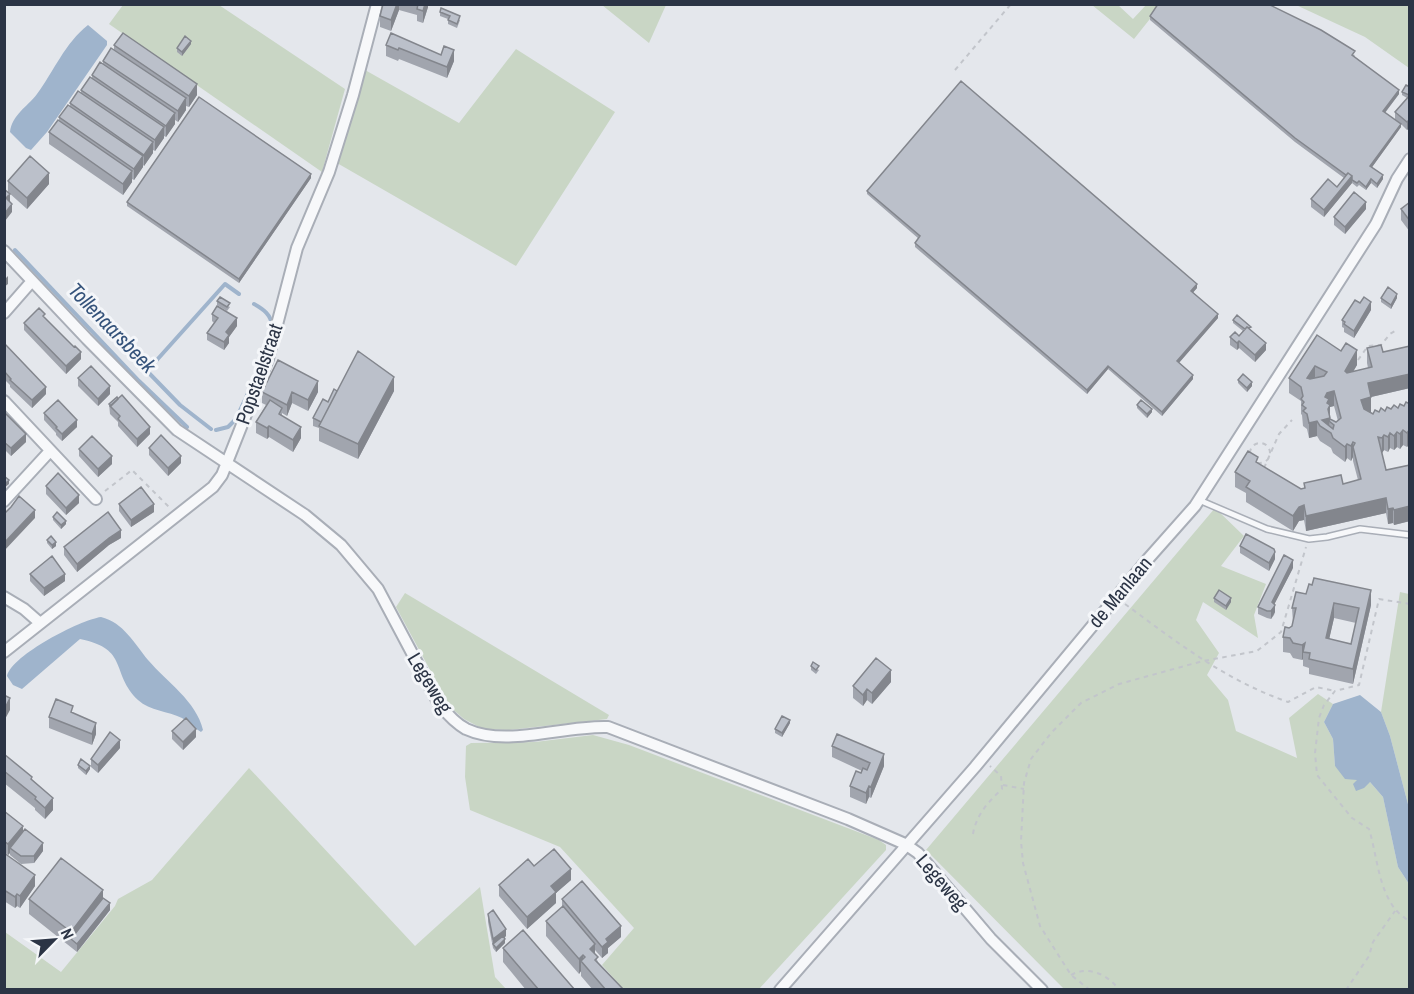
<svg xmlns="http://www.w3.org/2000/svg" width="1414" height="994" font-family="'Archivo Narrow',sans-serif">
  <style>
    .green { fill: #c9d6c5 }
    .water { fill: #9fb4cc }
    .lines { fill: none; stroke-linecap: round; stroke-linejoin: round }
    .stream { stroke: #9fb4cc; stroke-width: 4 }
    .service-casing { stroke: #a9aeb7; stroke-width: 8 }
    .minor-casing { stroke: #a9aeb7; stroke-width: 14 }
    .path { stroke: #c2c5cb; stroke-width: 2; stroke-dasharray: 4.5 4.5; stroke-linecap: butt }
    .service { stroke: #f7f8fa; stroke-width: 5 }
    .minor { stroke: #f7f8fa; stroke-width: 10 }
    .wall { fill: #a1a5ae; fill-rule: evenodd }
    .shaded-wall { fill: #83868d }
    .building { fill: #bbc0ca; stroke: #83868d; stroke-width: 1.5; fill-rule: evenodd }
    .labels { text-anchor: middle; stroke-width: 6; stroke-linejoin: round; paint-order: stroke }
    .street-label { font-size: 20px; fill: #2b3445; stroke: #f4f6f9 }
    .water-label { font-size: 21px; font-style: italic; fill: #34527a; stroke: #f4f6f9 }
  </style>
  <rect width="100%" height="100%" fill="#e4e7ec"/>
  <!-- green -->
  <path class="green" d="M123,5H219L345,89L322,172L109,24Z
    M602,5H666L649,43Z
    M1092,5H1118L1133,19L1146,5H1161L1134,39Z
    M1296,5H1409V68L1365,37Z
    M516,49L615,112L516,266L337,163L365,70L459,123Z
    M1215,508L1244,536L1221,566L1266,584L1254,615L1258,638L1203,602L1196,620L1219,653L1207,675L1228,700L1236,731L1297,758L1289,718L1318,694L1333,704L1324,722L1333,739L1335,766L1357,779L1370,782L1383,797L1398,867L1409,884V989H1064L926,850Z
    M1400,592L1409,594V808L1390,736L1381,712Z
    M405,593L609,715L607,719L509,730L483,729L464,719L450,707L396,607Z
    M593,735L629,745L879,840L886,845V850L759,989H623L602,965L634,928L560,847L470,810L465,777L466,746L471,743L535,742Z
    M249,768L415,946L480,887L495,977L506,989H5V932L61,972L115,906L118,899L152,880Z"/>
  <!-- water -->
  <path class="water" d="M88,25L107,41V45L47,132L31,150L26,148L10,132C12,115 27,107 37,94C54,71 65,43 88,25Z
    M101,617C123,622 135,644 148,660C167,682 196,701 203,730L201,732C194,728 189,722 182,718C168,711 150,711 138,700C110,673 130,649 80,639L22,689L13,685L7,676C12,655 80,620 101,617Z
    M1360,695L1381,712L1390,736L1409,808V884L1398,867L1383,797L1370,782L1364,788L1356,791L1353,784L1357,780L1345,779L1335,766L1333,739L1324,722L1333,704Z"/>
  <g class="lines">
    <!-- stream -->
    <path class="stream" d="M15,250L139,381L187,427
      M254,304C263,309 272,315 272,327
      M211,429L180,405L147,371L225,284L239,294
      M216,430L228,427L236,419L256,376"/>
    <!-- service casing -->
    <g class="service-casing">
      <path id="service" d="M1199,500L1267,529L1309,539L1327,537L1360,529L1410,535"/>
    </g>
    <!-- minor casing -->
    <g class="minor-casing">
      <path id="minor" d="M4,251L87,339L177,430L305,515L341,545L378,589L439,704C447,714 455,723 466,729C507,748 564,725 608,727L848,819L905,844L918,853L991,939L1042,990
        M4,313L32,281
        M4,401L96,499
        M4,501L50,451
        M4,597L24,609L40,623
        M4,652L213,487L222,475L268,359L297,248L329,172L353,95L377,4
        M780,990L975,767L1148,559L1195,506L1376,224L1397,179L1410,159"/>
    </g>
    <!-- path -->
    <path class="path" d="M955,70L1011,4
      M1358,360L1368,346L1381,345L1390,334L1395,331
      M1250 453a10 10 0 1 1 20 0a10 10 0 1 1-20 0Z
      M1264,468L1279,434L1292,420
      M105,491L132,470L169,507
      M1125,604C1178,643 1225,680 1288,702L1316,687L1335,691
      M1410,604L1379,599L1359,685L1335,691L1324,705L1319,718L1315,753L1317,775L1352,818L1369,829C1377,855 1378,887 1395,909C1399,914 1405,918 1410,922
      M1003,785L1024,789
      M973,834C976,815 989,801 1002,789L1001,776L990,766
      M1071,975C1088,965 1109,975 1119,990
      M1090,990L1071,975L1040,926L1023,863L1021,841L1024,783L1031,759L1051,733L1081,703L1119,684L1203,661L1257,651L1281,632L1306,547
      M1346,990L1369,956L1373,942L1395,911"/>
    <!-- service -->
    <use href="#service" class="service"/>
    <!-- minor -->
    <use href="#minor" class="minor"/>
  </g>
  <!-- wall -->
  <path class="wall" d="M383,4H428V7L423,23L417,21V15L399,10L391,31L380,27V16Z
    M440,12L460,20L457,28L448,24V19L440,16Z
    M1150,16L1355,55L1354,56L1399,94L1385,113L1395,120V112L1407,98L1402,95V92L1410,87V127L1407,130L1401,124V127L1372,167L1383,179L1377,188L1371,183L1366,190L1359,185L1357,187L1352,183L1324,217L1311,207V199L1337,187L1344,178L1295,142L1150,20Z
    M191,44L182,56L177,52V48Z
    M114,45L197,95L189,107L186,106V110L178,122L175,120V124L166,137L164,136V138L155,151L153,150V153L144,166L143,165V167L134,180L132,179V182L123,195L49,144V132L59,121V117L70,107V103L81,93V90L92,78V75L103,64V61L114,50Z
    M386,45L454,61L447,78L399,59L398,61L386,56Z
    M311,178L239,283L127,206V202Z
    M8,181L49,184L27,209L8,192Z
    M867,191L1197,288L1193,292L1218,318L1179,363L1193,379L1162,416L1108,369L1087,394L915,247V243L919,239L867,194Z
    M1410,202V232L1401,220V209Z
    M1366,209L1345,234L1334,225V217Z
    M1381,298H1397L1391,309L1381,302Z
    M217,301L230,307L227,311L217,305Z
    M1371,310L1354,338L1344,332V328L1342,327V320Z
    M212,314L237,326L229,337V343L224,350L207,340V333L214,323L212,321Z
    M45,318L74,347L81,359L66,374L24,330V323Z
    M1233,320L1251,330L1266,350L1255,362L1239,348L1237,350L1230,345V337L1239,336L1243,331L1233,323Z
    M1317,335L1357,365L1353,371L1368,368L1367,363V348L1383,352L1410,346V388L1371,397V412L1370,413L1373,414L1410,404V444L1407,447L1403,445L1400,449L1397,447L1394,450L1390,448L1388,452L1384,450L1382,453L1386,470L1410,465V521L1394,525L1393,523L1388,524L1386,513L1306,531L1304,520L1299,521L1293,531L1246,502V493L1235,487V472L1258,463L1301,489L1304,488V483L1343,484L1358,480L1353,461V457L1351,461L1347,458L1345,462L1333,453L1331,448L1320,441L1317,436L1309,438L1307,429L1303,426L1302,415L1301,414V401L1289,393V378ZM1334,406L1338,421L1336,422L1330,419V407Z
    M4,343L46,394L32,408L10,387V385L4,379Z
    M78,378L110,394L98,406L78,386Z
    M1238,380L1252,386L1247,392L1238,383Z
    M337,391H394L358,459L319,441V428L313,426V418Z
    M262,392H318L308,411L292,403L287,416L282,413V416L301,438L293,452L269,437L267,439L256,433V422L266,405L262,403Z
    M109,404L150,434L137,447L118,426V422L110,414Z
    M1137,405L1152,412L1147,418L1137,408Z
    M4,412L26,442L11,456L4,449Z
    M44,413L77,427L62,441L56,435V433L44,420Z
    M149,448L181,463L168,476L149,455Z
    M79,449L112,464L98,477L79,456Z
    M46,486L79,503L66,515L46,494Z
    M119,504L154,512L131,527L119,511Z
    M53,517L66,524L61,529L53,520Z
    M121,538L109,545L77,572L64,555V547Z
    M47,540L56,546L52,549L47,543Z
    M1240,546L1275,559L1269,571L1240,553Z
    M1293,568L1274,604L1275,612L1274,615L1271,619L1267,618L1258,614V607Z
    M30,574L65,581L44,596L30,581Z
    M1296,592L1371,605L1353,684L1309,674V668L1303,666V659L1302,660L1293,658L1290,653L1283,652V637L1289,628L1292,626L1293,623L1292,608ZM1334,618L1356,623L1351,644L1329,639Z
    M1214,598L1231,602L1226,610L1214,602Z
    M811,666L819,670L816,674L811,670Z
    M891,682L872,704L867,700L863,706L853,698V686Z
    M73,713L96,734L92,745L49,728V717Z
    M790,723L782,737L775,733V729Z
    M172,731L196,737L183,750L172,739Z
    M832,746L884,766L871,798L869,797L866,804L850,797V786L862,771L832,757Z
    M120,748L98,773L91,767V759Z
    M4,754L32,780L53,810L45,819L35,810V808L4,783Z
    M78,765L90,769L86,775L78,768Z
    M4,811L23,831L43,851L34,863L21,864L10,855V853L8,855L4,852Z
    M4,853L35,886L20,908L17,906L15,908L4,901Z
    M534,866L571,880L556,893V903L527,929L499,896V885Z
    M103,898L110,910L77,952L29,914V899Z
    M562,899L621,937L608,948V953L602,958L595,950V955L598,962L624,990H593L581,976V971L579,974L546,936V921L562,908Z
    M488,914L506,936L504,938L505,943L496,952L493,948L488,922Z
    M503,948L575,990H526L503,962Z"/>
  <!-- shaded-wall -->
  <path class="shaded-wall" d="M397,4H399V10L391,31V20Z
    M425,4H428V7L423,23V11Z
    M191,41V44L182,56V52Z
    M454,50V61L447,78V67Z
    M197,84V95L189,107V96Z
    M1399,90V94L1383,115V111Z
    M186,98V110L178,122V111Z
    M175,113V124L166,137V126Z
    M1410,119V127L1407,130V122Z
    M1401,124V127L1370,170V166Z
    M164,127V138L155,151V140Z
    M153,142V153L144,166V155Z
    M143,156V167L134,180V169Z
    M132,171V182L123,195V184Z
    M49,173V184L27,209V198Z
    M311,174V178L239,283V279Z
    M1383,175V179L1377,188V184Z
    M1352,176V183L1324,217V210Z
    M1371,179V183L1366,190V187Z
    M10,194V201L6,206V198Z
    M1366,202V209L1345,234V227Z
    M12,204V212L5,221V213Z
    M8,276V284L4,287V280Z
    M1197,284V288L1191,295V291Z
    M1397,294V298L1391,309V305Z
    M1371,302V310L1354,338V331Z
    M1218,314V318L1177,365V361Z
    M237,318V326L229,337V343L224,350V342L226,332Z
    M1239,341V348L1237,350V343Z
    M1266,343V350L1255,362V355Z
    M1357,350V365L1345,386V371Z
    M81,352V359L66,374V366Z
    M1108,366V369L1087,394V390Z
    M1315,366V381L1307,378Z
    M1410,374V388L1371,397V412L1361,415V400L1368,383Z
    M1193,375V379L1162,416V412Z
    M394,377V391L358,459V444Z
    M318,381V392L308,411V400Z
    M1252,382V386L1247,392V388Z
    M110,386V394L98,406V399Z
    M46,387V394L32,408V400Z
    M1334,391V406L1330,407L1329,432L1322,420L1325,397L1327,393Z
    M292,392V403L287,416V405Z
    M1152,409V412L1147,418V414Z
    M77,420V427L62,441V434Z
    M1317,421V436L1309,438V423Z
    M269,426V437L267,439V428Z
    M150,427V434L137,447V439Z
    M301,427V438L293,452V440Z
    M1409,429V444L1407,447V433Z
    M1403,430V445L1400,449V434Z
    M1397,432V447L1394,450V436Z
    M1390,433V448L1388,452V437Z
    M26,434V442L11,456V448Z
    M1384,435V450L1382,453V438Z
    M1353,442V457L1351,461V446Z
    M1347,444V458L1345,462V447Z
    M112,456V464L98,477V469Z
    M181,456V463L168,476V468Z
    M9,480V484L4,488V485Z
    M79,495V503L66,515V508Z
    M1386,498V513L1306,531V516Z
    M154,504V512L131,527V520Z
    M1304,505V520L1299,521L1293,531V516L1299,507Z
    M1410,506V521L1394,525V510Z
    M1393,508V523L1388,524V509Z
    M35,510V518L4,551V543Z
    M66,521V524L61,529V525Z
    M121,530V538L109,545L77,572V564L109,538Z
    M56,542V546L52,549V545Z
    M1275,552V559L1269,571V563Z
    M1293,560V568L1272,609V602Z
    M65,574V581L44,596V588Z
    M1371,590V605L1353,684V669Z
    M1231,598V602L1226,610V606Z
    M1334,603V618L1326,653V638Z
    M1275,605V612L1271,619V611Z
    M1305,643L1303,652V659L1302,660V645Z
    M891,670V682L872,704V693Z
    M867,689V700L863,706V695Z
    M10,698V710L4,721V710Z
    M790,720V723L782,737V733Z
    M96,723V734L92,745V734Z
    M196,729V737L183,750V742Z
    M120,740V748L98,773V765Z
    M884,754V766L871,798V787Z
    M90,766V769L86,775V771Z
    M869,786V797L866,804V793Z
    M53,798V810L45,819V808Z
    M23,826V838L10,848V853L8,855V844Z
    M43,843V851L34,863V856Z
    M571,869V880L556,893V903L527,929V917L551,886Z
    M35,875V886L20,908V896Z
    M103,890V905L71,939V932Z
    M17,894V906L15,908V897Z
    M110,903V910L77,952V944Z
    M621,926V937L608,948V953L602,958V947L606,939Z
    M506,929V936L494,946L493,944V947V939Z
    M505,939V943L496,952V948Z
    M595,944V959L590,949Z
    M583,955V963L581,961V971L579,974V959Z"/>
  <!-- building -->
  <path class="building" d="M383,4H397L391,20L380,16Z
    M418,4H425L423,11L417,9Z
    M1158,4H1268L1321,30L1355,51L1352,55L1399,90L1383,111L1401,124L1370,166L1383,175L1377,184L1371,179L1366,187L1359,181L1357,183L1352,180V176L1348,173L1346,175L1295,138L1150,16Z
    M441,8L460,16L457,24L448,20L450,16L440,12Z
    M123,33L197,84L189,96L114,45Z
    M391,33L441,55L444,46L454,50L447,67L399,48L398,50L386,45Z
    M185,36L191,41L182,52L177,48Z
    M111,48L186,98L178,111L103,61Z
    M100,62L175,113L166,126L92,75Z
    M90,77L164,127L155,140L81,90Z
    M961,81L1197,284L1191,291L1218,314L1177,361L1193,375L1162,412L1108,366L1087,390L915,243L920,236L867,191Z
    M1406,85L1410,87L1409,95L1402,92Z
    M78,91L153,142L144,155L70,103Z
    M1410,95V119L1407,122L1395,112Z
    M199,97L311,174L239,279L127,202Z
    M68,105L143,156L134,169L59,117Z
    M58,120L132,171L123,184L49,132Z
    M30,156L49,173L27,198L8,181Z
    M1348,173L1352,176L1324,210L1311,199L1328,179L1337,187Z
    M4,189L10,194L6,198L12,204L5,213Z
    M1354,192L1366,202L1345,227L1334,217Z
    M1410,202V221L1401,209Z
    M1388,287L1397,294L1391,305L1381,298Z
    M220,297L230,303L227,307L217,301Z
    M1364,297L1371,302L1354,331L1344,324L1345,322L1342,320L1355,300L1360,303Z
    M217,306L237,318L226,332L229,335L224,342L207,333L218,318L212,314Z
    M39,308L45,314L43,316L74,347L75,346L81,352L66,366L24,323Z
    M1237,315L1251,327L1249,328L1247,327L1245,329L1233,320Z
    M1247,327L1266,343L1255,355L1239,341L1237,343L1230,337L1235,332L1239,336Z
    M1317,335L1341,351L1346,343L1357,350L1345,371L1347,373L1372,367L1367,348L1381,345L1383,352L1410,346V374L1368,383L1371,397L1361,400L1364,409L1373,414L1375,410L1379,412L1381,408L1385,411L1387,407L1391,409L1394,405L1398,408L1400,404L1404,406L1406,402L1410,404V429L1407,433L1403,430L1400,434L1397,432L1394,436L1390,433L1388,437L1384,435L1382,438L1378,437L1386,470L1410,465V506L1394,510L1393,508L1388,509L1386,498L1306,516L1304,505L1299,507L1293,516L1246,487L1250,481L1235,472L1248,451L1258,457L1256,462L1301,489L1305,488L1304,483L1341,475L1343,484L1361,479L1353,447L1355,443L1353,442L1351,446L1347,444L1345,447L1333,438L1331,433L1320,426L1317,421L1309,423L1307,414L1303,411L1306,408L1302,405L1304,402L1301,399L1303,396L1301,387L1289,378ZM1315,366L1327,372L1324,376L1310,379L1307,378ZM1334,391L1341,418L1336,422L1330,419L1329,421L1334,425L1333,429L1322,420L1330,418L1328,409L1330,405L1327,403L1329,399L1325,397L1327,393Z
    M4,343L46,387L32,400L10,380L11,379L4,371Z
    M358,351L394,377L358,444L319,426Z
    M278,360L318,381L308,400L292,392L287,405L262,392Z
    M91,366L110,386L98,399L78,378Z
    M1243,374L1252,382L1247,388L1238,380Z
    M334,389L337,391L321,422L313,418L323,399L328,402Z
    M122,395L150,427L137,439L118,419L120,416L110,406Z
    M117,397L118,399L111,406L109,404Z
    M58,400L77,420L62,434L56,428L57,427L44,413Z
    M270,400L282,408L279,414L301,427L293,440L269,426L267,428L256,422Z
    M1141,400L1152,409L1147,414L1137,405Z
    M4,412L26,434L11,448L4,442Z
    M161,435L181,456L168,468L149,448Z
    M92,436L112,456L98,469L79,449Z
    M58,473L79,495L66,508L46,486Z
    M4,476L9,480L4,485Z
    M141,487L154,504L131,520L119,504Z
    M19,496L35,510L4,543V514L11,507Z
    M57,512L66,521L61,525L53,517Z
    M108,512L121,530L109,538L77,564L64,547Z
    M1246,534L1274,549L1275,552L1269,563L1240,546Z
    M51,536L56,542L52,545L47,540Z
    M1284,555L1293,560L1272,602L1275,605L1274,607L1271,611H1267L1258,607Z
    M52,556L65,574L44,588L30,574Z
    M1314,578L1371,590L1353,669L1309,659L1310,653L1303,652L1305,643L1302,645L1293,643L1290,638L1283,637L1285,627L1289,628L1292,626L1296,608H1292L1296,592L1306,594L1309,584L1312,585ZM1334,603L1359,608L1351,644L1326,638Z
    M1219,590L1231,598L1226,606L1214,598Z
    M876,658L891,670L872,693L867,689L863,695L853,686Z
    M813,662L819,666L816,670L811,666Z
    M4,695L10,698L4,710Z
    M56,699L73,706L71,712L96,723L92,734L49,717Z
    M782,716L790,720L782,733L775,729Z
    M186,718L196,729L183,742L172,731Z
    M110,732L120,740L98,765L91,759Z
    M837,734L884,754L871,787L869,786L866,793L850,786L856,771L861,773L863,768L867,770L870,763L832,746Z
    M4,754L32,777L31,779L53,798L45,808L35,799L36,797L4,771Z
    M81,759L90,766L86,771L78,765Z
    M4,811L23,826L8,844L4,841Z
    M25,829L43,843L34,856H21L10,848Z
    M554,849L571,869L551,886L556,892L527,917L499,885L528,859L534,866Z
    M4,853L35,875L20,896L17,894L15,897L4,890Z
    M61,858L103,890L71,932L29,899Z
    M582,881L621,926L606,939L608,942L602,947L562,899Z
    M103,898L110,903L77,944L71,939Z
    M563,906L595,944L590,949L598,957L595,960L624,990H606L581,961L585,957L583,955L579,959L546,921Z
    M493,910L506,929L493,939L488,914Z
    M523,930L575,990H539L503,948Z
    M503,936L505,939L496,948L493,944Z"/>
  <g class="labels">
    <!-- street labels -->
    <g class="street-label">
      <text transform="translate(259 374) rotate(-71)" y="7">Popstaelstraat</text>
      <text transform="translate(1120 592) rotate(-50)" y="7">de Manlaan</text>
      <text transform="translate(430 683) rotate(59)" y="7">Legeweg</text>
      <text transform="translate(942 882) rotate(49)" y="7">Legeweg</text>
    </g>
    <!-- water labels -->
    <g class="water-label">
      <text transform="translate(112 328) rotate(46)" y="7">Tollenaarsbeek</text>
    </g>
  </g>
  <!-- border -->
  <rect width="1414" height="994" fill="none" stroke="#2b3445" stroke-width="12"/>
  <!-- north arrow -->
  <g transform="translate(54 940) rotate(65)" stroke="#f4f6f9" stroke-width="4.5" paint-order="stroke">
  <path d="M0-4.5L10 22L0 15L-10 22Z" fill="#2b3445"/>
  <text y="-9" font-size="16" font-weight="bold" text-anchor="middle" fill="#2b3445">N</text>
  </g>
</svg>
